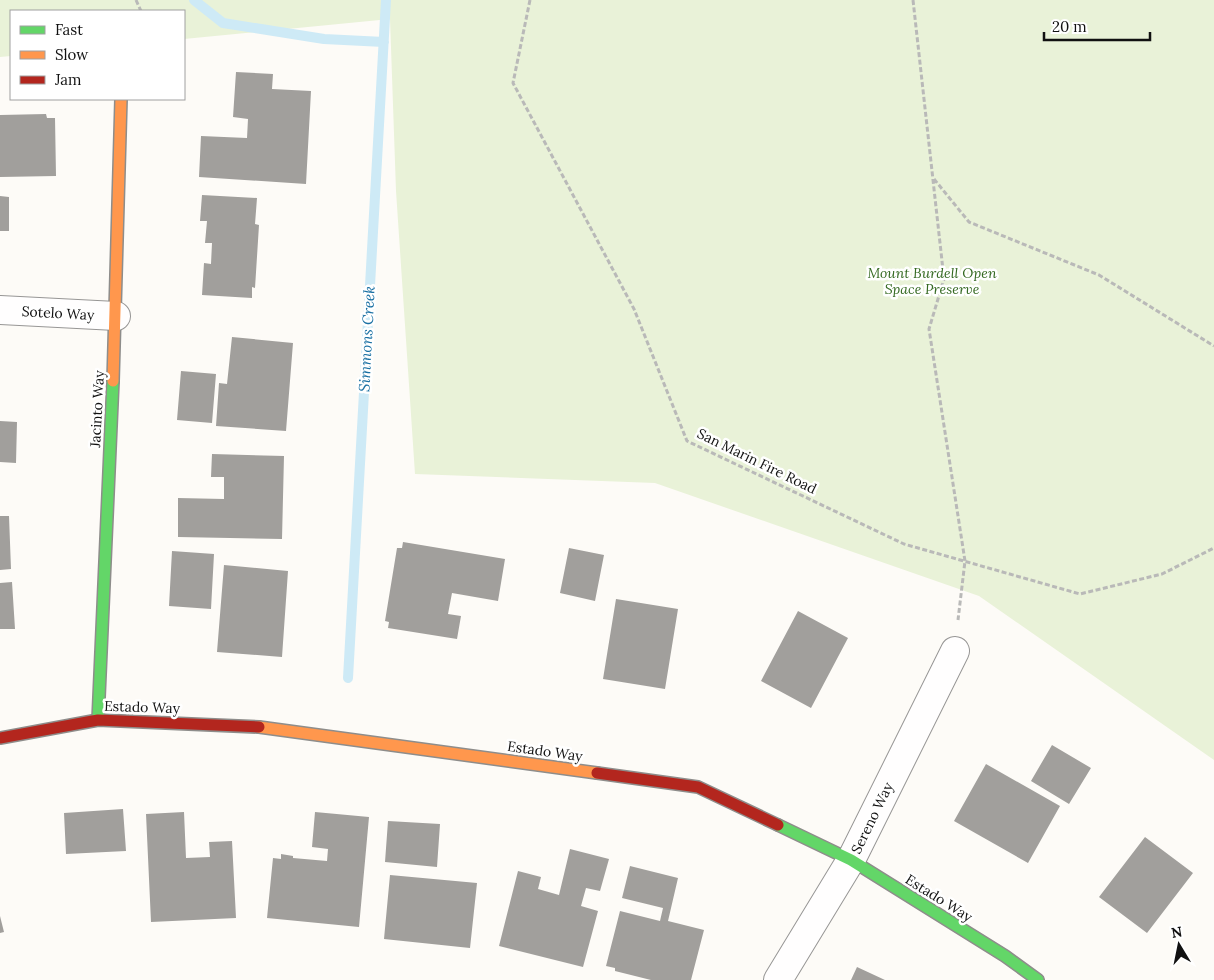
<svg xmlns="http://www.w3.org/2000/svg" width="1214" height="980" font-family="Lora,serif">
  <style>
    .green { fill: #e9f2d8 }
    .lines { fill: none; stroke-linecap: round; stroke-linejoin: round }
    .stream { stroke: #ceeaf6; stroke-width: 10 }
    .building { fill: #a19f9c }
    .street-casing { stroke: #979695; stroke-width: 30 }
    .fast-casing { stroke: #8e8d8b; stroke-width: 14 }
    .slow-casing { stroke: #8e8d8b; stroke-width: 14 }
    .jam-casing { stroke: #8e8d8b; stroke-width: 14 }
    .path { stroke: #b9b9b8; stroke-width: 3; stroke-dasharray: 5 2.5; stroke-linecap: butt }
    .street { stroke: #fffefe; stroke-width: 28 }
    .fast { stroke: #63d668; stroke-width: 11 }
    .slow { stroke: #ff974d; stroke-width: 11 }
    .jam { stroke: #b3261e; stroke-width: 11 }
    .labels { text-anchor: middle; stroke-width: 5; stroke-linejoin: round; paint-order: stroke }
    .park-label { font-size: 14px; font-style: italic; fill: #346921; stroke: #fff }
    .street-label { font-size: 14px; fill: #111; stroke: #fff }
    .water-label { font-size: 15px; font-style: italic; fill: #1a70a3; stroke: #fff }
  </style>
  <rect width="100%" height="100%" fill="#fdfbf7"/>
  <!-- green -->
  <path class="green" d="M0,0H1214V760L979,596L655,483L415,474L396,191L390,19L184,39V11H11V56L0,57Z"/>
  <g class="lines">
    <!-- stream -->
    <path class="stream" d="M194,0L223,23L324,39L384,42
      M348,678L386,0"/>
  </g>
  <!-- building -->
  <path class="building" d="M236,72L273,74L272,89L311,91L306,184L199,177L201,136L247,138L248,119L233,117Z
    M46,114L47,118H55L56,176L0,177V115Z
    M202,195L257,198L255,224L259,225L255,288L252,287V298L202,295L204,263L211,264L212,243H205L207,221H200Z
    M0,196L9,197V231H0Z
    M232,337L293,343L286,431L216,426L219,383L227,384Z
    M181,371L216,374L212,423L177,420Z
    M0,421L17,422L16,463L0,462Z
    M212,454L284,456L282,539L178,537V498L224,499V477H211Z
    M0,516H9L11,569L0,570Z
    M403,542L505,559L498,601L452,593L448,614L461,616L457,639L388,628L389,622L385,621L397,548H402Z
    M569,548L604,555L595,601L560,593Z
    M172,551L214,554L211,609L169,606Z
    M224,565L288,571L282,657L217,652Z
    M12,582L15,629H0V583Z
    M616,599L678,609L665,689L603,679Z
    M798,611L848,638L811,708L761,681Z
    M1052,745L1091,768L1069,804L1031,781Z
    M986,764L1060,806L1028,863L954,821Z
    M123,809L126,851L66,854L64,813Z
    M184,812L186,858L210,857L209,842L232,841L236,918L151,922L146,814Z
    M315,812L369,817L359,927L267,918L273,858L281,859V854L293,856V858L327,861L328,849L312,847Z
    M388,821L440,824L437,867L385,862Z
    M1145,837L1193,873L1147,933L1099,897Z
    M570,849L609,859L600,891L586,888L581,906L598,911L583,967L499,946L518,871L541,877L538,889L559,895Z
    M630,866L678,878L668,921L704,930L691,980H651L615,971V968L606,966L620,911L660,921L663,908L622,898Z
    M390,875L477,883L470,948L384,939Z
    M0,916L4,932L0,933Z
    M857,967L885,980H851Z"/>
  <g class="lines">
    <!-- street casing -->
    <g class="street-casing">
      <path id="street" d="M0,310L116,316
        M778,980L851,860L955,651"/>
    </g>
    <!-- fast casing -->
    <g class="fast-casing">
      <path id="fast" d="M98,720L113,381
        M778,825L851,860L1005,956L1038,980"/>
    </g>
    <!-- slow casing -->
    <g class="slow-casing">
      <path id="slow" d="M113,381L121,99
        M259,727L597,773"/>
    </g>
    <!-- jam casing -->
    <g class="jam-casing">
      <path id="jam" d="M0,738L98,720L259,727
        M597,773L698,787L778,825"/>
    </g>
    <!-- path -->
    <path class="path" d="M136,0L141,11
      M530,0L513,83L634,309L687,441L904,544L1080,594L1162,574L1214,548
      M913,0L944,279L929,329L965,561L958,620
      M934,179L969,222L1099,275L1214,346"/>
    <!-- street -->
    <use href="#street" class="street"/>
    <!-- fast -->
    <use href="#fast" class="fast"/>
    <!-- slow -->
    <use href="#slow" class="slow"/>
    <!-- jam -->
    <use href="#jam" class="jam"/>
  </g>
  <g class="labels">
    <!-- park labels -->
    <g class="park-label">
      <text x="932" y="278">Mount Burdell Open<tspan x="932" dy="16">Space Preserve</tspan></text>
    </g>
    <!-- street labels -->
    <g class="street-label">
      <text transform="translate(58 313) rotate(3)" y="5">Sotelo Way</text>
      <text transform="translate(97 409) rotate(-87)" y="5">Jacinto Way</text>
      <text transform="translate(757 461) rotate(26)" y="5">San Marin Fire Road</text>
      <text transform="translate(142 707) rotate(2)" y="5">Estado Way</text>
      <text transform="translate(545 751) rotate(8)" y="5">Estado Way</text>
      <text transform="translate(872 818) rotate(-64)" y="5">Sereno Way</text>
      <text transform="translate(939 898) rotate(32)" y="5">Estado Way</text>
    </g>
    <!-- water labels -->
    <g class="water-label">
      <text transform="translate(367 339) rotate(-87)" y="5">Simmons Creek</text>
    </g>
  </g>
  <!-- legend -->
  <rect x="10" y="10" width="175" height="90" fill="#ffffff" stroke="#a0a0a0"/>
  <rect x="20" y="26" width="25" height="8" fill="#63d668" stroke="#a0a0a0"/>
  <text x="55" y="35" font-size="15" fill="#111111">Fast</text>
  <rect x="20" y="51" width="25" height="8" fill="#ff974d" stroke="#a0a0a0"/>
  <text x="55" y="60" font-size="15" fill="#111111">Slow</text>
  <rect x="20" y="76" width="25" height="8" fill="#b3261e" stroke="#a0a0a0"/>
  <text x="55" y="85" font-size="15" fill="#111111">Jam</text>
  <!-- north arrow -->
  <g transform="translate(1179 945) rotate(350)" stroke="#ffffff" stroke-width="4" paint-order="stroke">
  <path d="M0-4L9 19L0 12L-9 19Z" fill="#111111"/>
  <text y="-8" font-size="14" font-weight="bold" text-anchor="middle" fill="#111111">N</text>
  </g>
  <!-- scale -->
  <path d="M1044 32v8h106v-8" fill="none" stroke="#111111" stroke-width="2.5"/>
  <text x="1052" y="32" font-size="15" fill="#111111" stroke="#ffffff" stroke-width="4" paint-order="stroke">20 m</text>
</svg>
